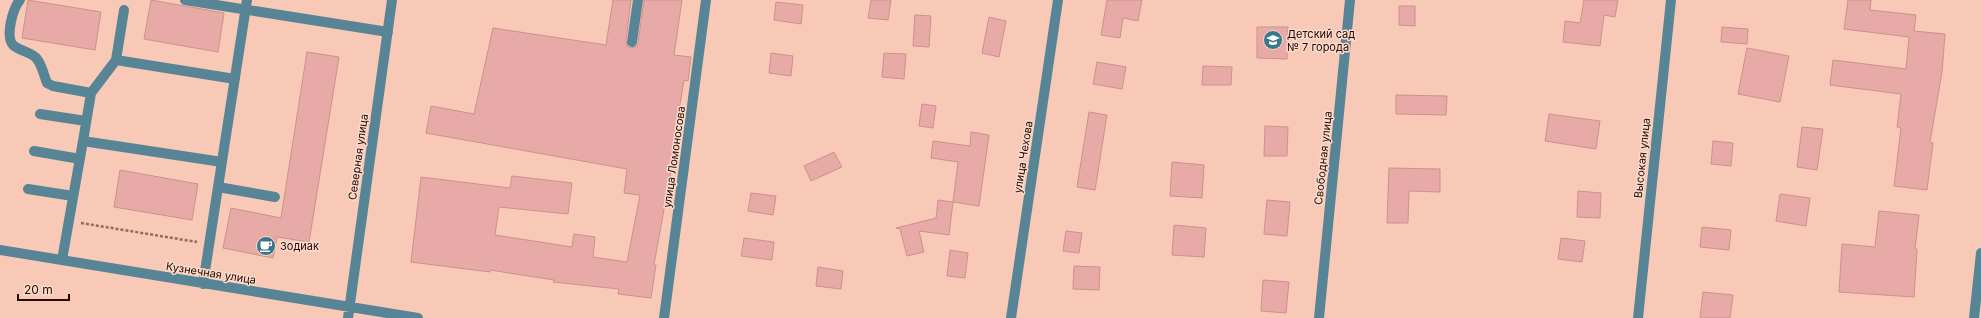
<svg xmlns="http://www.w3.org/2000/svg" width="1981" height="318" font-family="Inter,sans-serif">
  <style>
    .building { fill: #e8aaa6; stroke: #cd918d }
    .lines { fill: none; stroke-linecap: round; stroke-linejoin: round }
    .path { stroke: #8f6e60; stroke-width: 2.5; stroke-dasharray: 3 2; stroke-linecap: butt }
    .minor { stroke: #578596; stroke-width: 10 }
    .labels { text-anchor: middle; stroke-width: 3; stroke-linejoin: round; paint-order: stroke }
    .poi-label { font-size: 11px; fill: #200d05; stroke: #fdd9cb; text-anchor: start }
    .street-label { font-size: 11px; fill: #200d05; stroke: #fdd9cb }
  </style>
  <rect width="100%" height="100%" fill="#f7c9b6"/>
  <!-- building -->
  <path class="building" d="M28,0L101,12L95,50L22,38Z
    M151,0L224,13L218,52L144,39Z
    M613,0H631L626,41L628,47L631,48L637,46L638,43L644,0H682L674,55L691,57L688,81L684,80L673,147L675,148L654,265H656L651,298L618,294L619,289L553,282L554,280L490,270V272L411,262L421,177L510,188L512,176L572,183L568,214L499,207L495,235L572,247L574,234L595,237L593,257L627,262L640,195L624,193L627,169L426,133L431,106L474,114L493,28L606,45Z
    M871,0H891L888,20L868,18Z
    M1107,0H1142L1138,21L1123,18L1120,38L1101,35Z
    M1584,0H1618L1615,17L1604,15L1600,46L1563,42L1565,21L1580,23Z
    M1848,0H1871L1870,10L1916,15L1914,31L1945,34L1942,72L1930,142L1933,143L1927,190L1894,186L1901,128L1897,127L1901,94L1830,85L1833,60L1906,69L1909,37L1844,29Z
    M776,2L803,5L801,24L774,20Z
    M1399,6H1415V26L1399,25Z
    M915,15L931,16L929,47L913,46Z
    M989,17L1006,21L999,57L982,53Z
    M1257,27H1288L1287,59L1257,58Z
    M1722,27L1748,29L1747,44L1721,42Z
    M1747,48L1789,56L1780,102L1738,94Z
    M307,52L339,57L309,242L277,237L273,258L223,248L231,208L281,218Z
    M771,53L793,56L791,76L769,73Z
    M884,53L906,54L904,79L882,77Z
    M1097,62L1126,67L1122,89L1093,84Z
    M1203,66L1232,67L1231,85H1202Z
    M1396,95L1447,96L1446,115L1396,114Z
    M922,104L936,106L933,128L919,126Z
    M1089,112L1107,115L1095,190L1077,187Z
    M1549,114L1600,121L1596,149L1545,141Z
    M1265,126L1288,127L1287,156H1264Z
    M1802,127L1823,129L1817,170L1797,167Z
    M971,132L989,135L979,206L953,202L958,162L931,158L933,141L970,146Z
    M1713,141L1733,143L1731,166L1711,164Z
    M834,152L842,167L811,181L804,166Z
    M1172,162L1204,165L1202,198L1170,196Z
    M1389,168L1440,169V192L1409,191L1408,223H1387Z
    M120,170L198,184L192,220L114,207Z
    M1578,191L1601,193L1600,218L1577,217Z
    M751,193L776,196L773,215L748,211Z
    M1780,194L1810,198L1806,226L1776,221Z
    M938,200L953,202L949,235L919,231L924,252L907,256L900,229L896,228L936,218Z
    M1267,200L1290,202L1287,236L1264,234Z
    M1879,211L1919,215L1915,249H1917L1914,297L1839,292L1842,244L1875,247Z
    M1174,225L1206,228L1204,257L1172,255Z
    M1702,227L1731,230L1729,250L1700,247Z
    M1066,231L1082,233L1079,253L1063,251Z
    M744,238L774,242L772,260L741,256Z
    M1561,238L1585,241L1582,262L1558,259Z
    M950,250L968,253L965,278L947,276Z
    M1074,266L1100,267L1099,290L1073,289Z
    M818,267L843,271L841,289L816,286Z
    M1263,280L1289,282L1286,313L1261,311Z
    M1703,292L1733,295L1730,318H1700Z"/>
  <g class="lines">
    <!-- path -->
    <path class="path" d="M81,223L197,242"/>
    <!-- minor -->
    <path class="minor" d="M20,0C13,8 5,36 13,45C19,51 32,52 37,59C42,65 44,76 47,83L53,86L91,93
      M185,0L388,32
      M632,42L638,0
      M116,60L124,10
      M40,114L86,121
      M83,141L91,93L116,60L235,79
      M34,151L80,159
      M218,187L275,197
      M28,189L73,196
      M0,250L418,318
      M62,260L83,141L222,162
      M203,284L247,0
      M348,318L392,0
      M664,318L706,0
      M1011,318L1058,0
      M1319,318L1350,0
      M1638,318L1671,0
      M1974,318L1981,253"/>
  </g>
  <!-- icons -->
  <defs>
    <g id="school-disc" transform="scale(1)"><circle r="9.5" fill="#38778c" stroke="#fdd9cb"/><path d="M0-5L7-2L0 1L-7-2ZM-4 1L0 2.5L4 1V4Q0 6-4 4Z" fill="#fff"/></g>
    <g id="cafe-disc" transform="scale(1)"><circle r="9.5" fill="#38778c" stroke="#fdd9cb"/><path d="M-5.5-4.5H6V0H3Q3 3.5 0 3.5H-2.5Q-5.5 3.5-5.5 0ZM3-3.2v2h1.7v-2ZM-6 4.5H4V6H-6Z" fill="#fff"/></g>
  </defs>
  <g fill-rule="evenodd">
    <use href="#school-disc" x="1273" y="40"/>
    <use href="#cafe-disc" x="266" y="246"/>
  </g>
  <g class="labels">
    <!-- poi labels -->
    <g class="poi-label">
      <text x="1287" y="38">Детский сад<tspan x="1287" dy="13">№ 7 города</tspan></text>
      <text x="280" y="250">Зодиак</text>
    </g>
    <!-- street labels -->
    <g class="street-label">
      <text transform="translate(358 157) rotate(-82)" y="4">Северная улица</text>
      <text transform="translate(674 157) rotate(-82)" y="4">улица Ломоносова</text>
      <text transform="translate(1023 157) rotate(-81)" y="4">улица Чехова</text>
      <text transform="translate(1323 158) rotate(-84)" y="4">Свободная улица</text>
      <text transform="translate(1642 158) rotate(-84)" y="4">Высокая улица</text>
      <text transform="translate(211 273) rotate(9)" y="4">Кузнечная улица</text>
    </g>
  </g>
  <!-- scale -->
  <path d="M18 294v6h51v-6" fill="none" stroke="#200d05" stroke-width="2"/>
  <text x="24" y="294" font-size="12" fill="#200d05" stroke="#fdd9cb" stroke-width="3" paint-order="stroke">20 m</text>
</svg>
